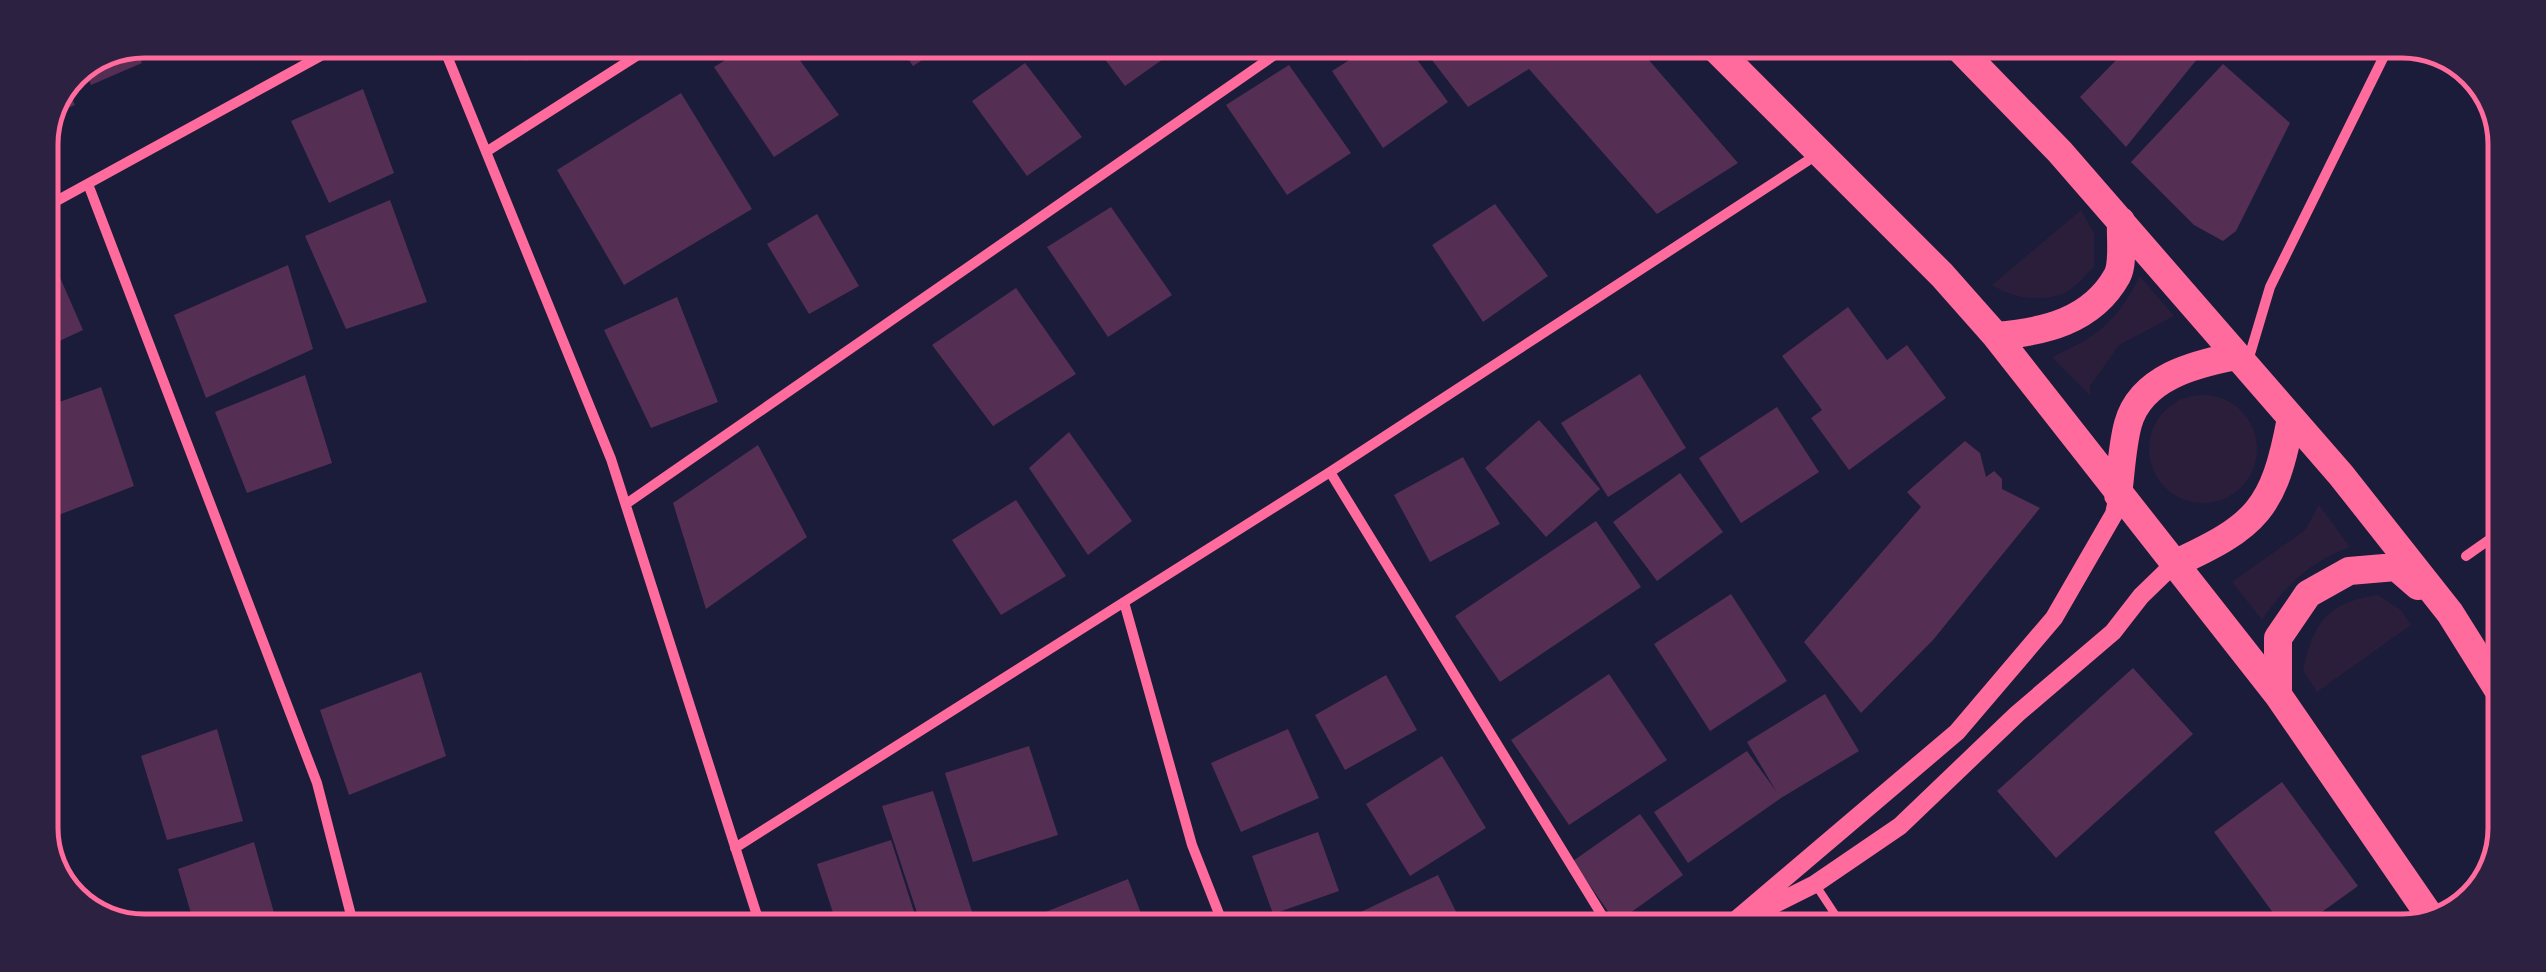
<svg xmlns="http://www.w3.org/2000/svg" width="2546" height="972" font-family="'Archivo Narrow',sans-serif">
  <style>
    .green { fill: #2a1e3b }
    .building { fill: #542f53 }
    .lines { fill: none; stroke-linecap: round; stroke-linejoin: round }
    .service { stroke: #ff6b9d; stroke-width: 8 }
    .minor { stroke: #ff6b9d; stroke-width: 10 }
    .tertiary { stroke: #ff6b9d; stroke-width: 18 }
    .trunk { stroke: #ff6b9d; stroke-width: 28 }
    .rim { fill: none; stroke: #ff6b9d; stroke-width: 5 }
  </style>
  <rect width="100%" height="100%" fill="#1b1b3a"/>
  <!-- green -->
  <path class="green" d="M2081,210L2094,233V267C2086,274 2078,284 2070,290C2047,304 2013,299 1992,285Z
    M2140,276L2174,316L2119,345L2090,386L2091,396L2052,357C2099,336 2117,321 2140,276Z
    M2149 449a54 54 0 1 1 108 0a54 54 0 1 1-108 0Z
    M2319,505L2350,547C2309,562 2286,585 2262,620L2232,582L2305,530Z
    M2378,595L2401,610L2411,625L2317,692L2303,670C2314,622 2327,602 2378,595Z"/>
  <!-- building -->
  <path class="building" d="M515,41H566L526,61Z
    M755,42H787L839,115L774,157L714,67Z
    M897,42H950L913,66Z
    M1092,42L1176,43L1180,47L1125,86Z
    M1376,43H1405L1448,102L1383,148L1332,71Z
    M1419,43H1555L1544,55L1558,43L1635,44L1738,163L1657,214L1529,69L1468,107Z
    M134,44L142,63L91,85L83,65Z
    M2131,45H2183L2198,58L2126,147L2080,97Z
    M1025,63L1082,137L1027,176L972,101Z
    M2223,64L2290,123L2236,231L2223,241L2194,225L2131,162Z
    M1289,65L1351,153L1287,195L1226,105Z
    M65,82L75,105L49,117Z
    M363,89L394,173L329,203L291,121Z
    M681,93L752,209L624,285L557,170Z
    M390,200L427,302L346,329L305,236Z
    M1495,204L1548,276L1483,322L1432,245Z
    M1111,207L1172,295L1108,337L1047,247Z
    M817,214L859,286L809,314L767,244Z
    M51,257L83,330L40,350V262Z
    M288,265L313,349L206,398L174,315Z
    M1016,288L1076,374L993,426L932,345Z
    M677,297L718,402L651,428L604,330Z
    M1848,307L1887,360L1907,345L1946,398L1849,470L1811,418L1822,410L1782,356Z
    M1640,374L1686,448L1608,497L1561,423Z
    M305,375L332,463L247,493L215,412Z
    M101,387L134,486L43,521L40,409Z
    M1777,407L1819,472L1741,523L1699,458Z
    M1539,420L1600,489L1546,537L1485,468Z
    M1069,432L1132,521L1088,555L1029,468Z
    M1965,441L1980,453L1986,477L1994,471L2002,479V489L2040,508L1933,640L1861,713L1804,642L1921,507L1907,492Z
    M758,445L807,537L706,609L673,503Z
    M1463,457L1500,524L1430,562L1394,495Z
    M1680,473L1723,532L1657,581L1613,522Z
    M1016,500L1066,576L1001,615L952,540Z
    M1596,521L1641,587L1500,682L1455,616Z
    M1731,594L1787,681L1710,731L1654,644Z
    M2133,668L2193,734L2056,858L1997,791Z
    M421,672L446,756L349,795L320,710Z
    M1609,674L1667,760L1569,825L1511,740Z
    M1386,675L1417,730L1345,770L1315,715Z
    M1825,694L1859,751L1781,798L1688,863L1654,812L1747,751L1776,791L1747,742Z
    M41,707L58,767L40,772V708Z
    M217,729L243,821L167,840L141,756Z
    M1288,729L1319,798L1241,832L1211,763Z
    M1029,746L1058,835L973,862L945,773Z
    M1442,756L1486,828L1410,876L1366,804Z
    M2282,782L2358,886L2294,932H2287L2214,832Z
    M933,791L973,915L938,928H922L882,806Z
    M1640,814L1683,875L1616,923L1573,861Z
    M1318,832L1339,891L1273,914L1252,856Z
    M891,840L917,921L895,928H838L817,864Z
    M254,842L278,927H195L178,869Z
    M1438,875L1465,930L1346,929L1342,921Z
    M1128,879L1147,929H1032L1028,919Z"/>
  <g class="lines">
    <!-- service -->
    <path class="service" d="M1815,884L1846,931"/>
    <!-- minor -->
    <path class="minor" d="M441,41L611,459L761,928
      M2458,61L2486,84
      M486,152L660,41
      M88,184L317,783L354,927
      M40,210L348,41
      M2247,364L2270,287L2389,46
      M1330,472L1611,930
      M626,504L1292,43
      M2466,556L2503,530
      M1124,602L1192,845L1225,929
      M735,848L1330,472L1818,154"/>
    <!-- tertiary -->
    <path class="tertiary" d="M1755,914L1815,884L1900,826L2017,714L2113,632L2141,596L2174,564
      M1725,929L1957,732L2054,618L2114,514L2118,495"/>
    <!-- trunk -->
    <path class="trunk" d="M1711,44L1942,275L1996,336L2278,695L2434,922
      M1955,44L2060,152L2341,475L2450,613L2502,696
      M1996,336C2044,332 2092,321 2117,276C2124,263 2120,237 2121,221
      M2118,495C2121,472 2122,446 2128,424C2141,377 2195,364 2236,356
      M2174,564C2257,526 2274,509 2291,418
      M2278,695V638L2308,594L2349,571L2396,567L2418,586"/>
  </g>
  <!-- crop -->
  <path d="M0 0H2546V972H0ZM144 58H2402A86 86 0 0 1 2488 144V828A86 86 0 0 1 2402 914H144A86 86 0 0 1 58 828V144A86 86 0 0 1 144 58Z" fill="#2d2142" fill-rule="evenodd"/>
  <path class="rim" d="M144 58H2402A86 86 0 0 1 2488 144V828A86 86 0 0 1 2402 914H144A86 86 0 0 1 58 828V144A86 86 0 0 1 144 58Z"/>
</svg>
